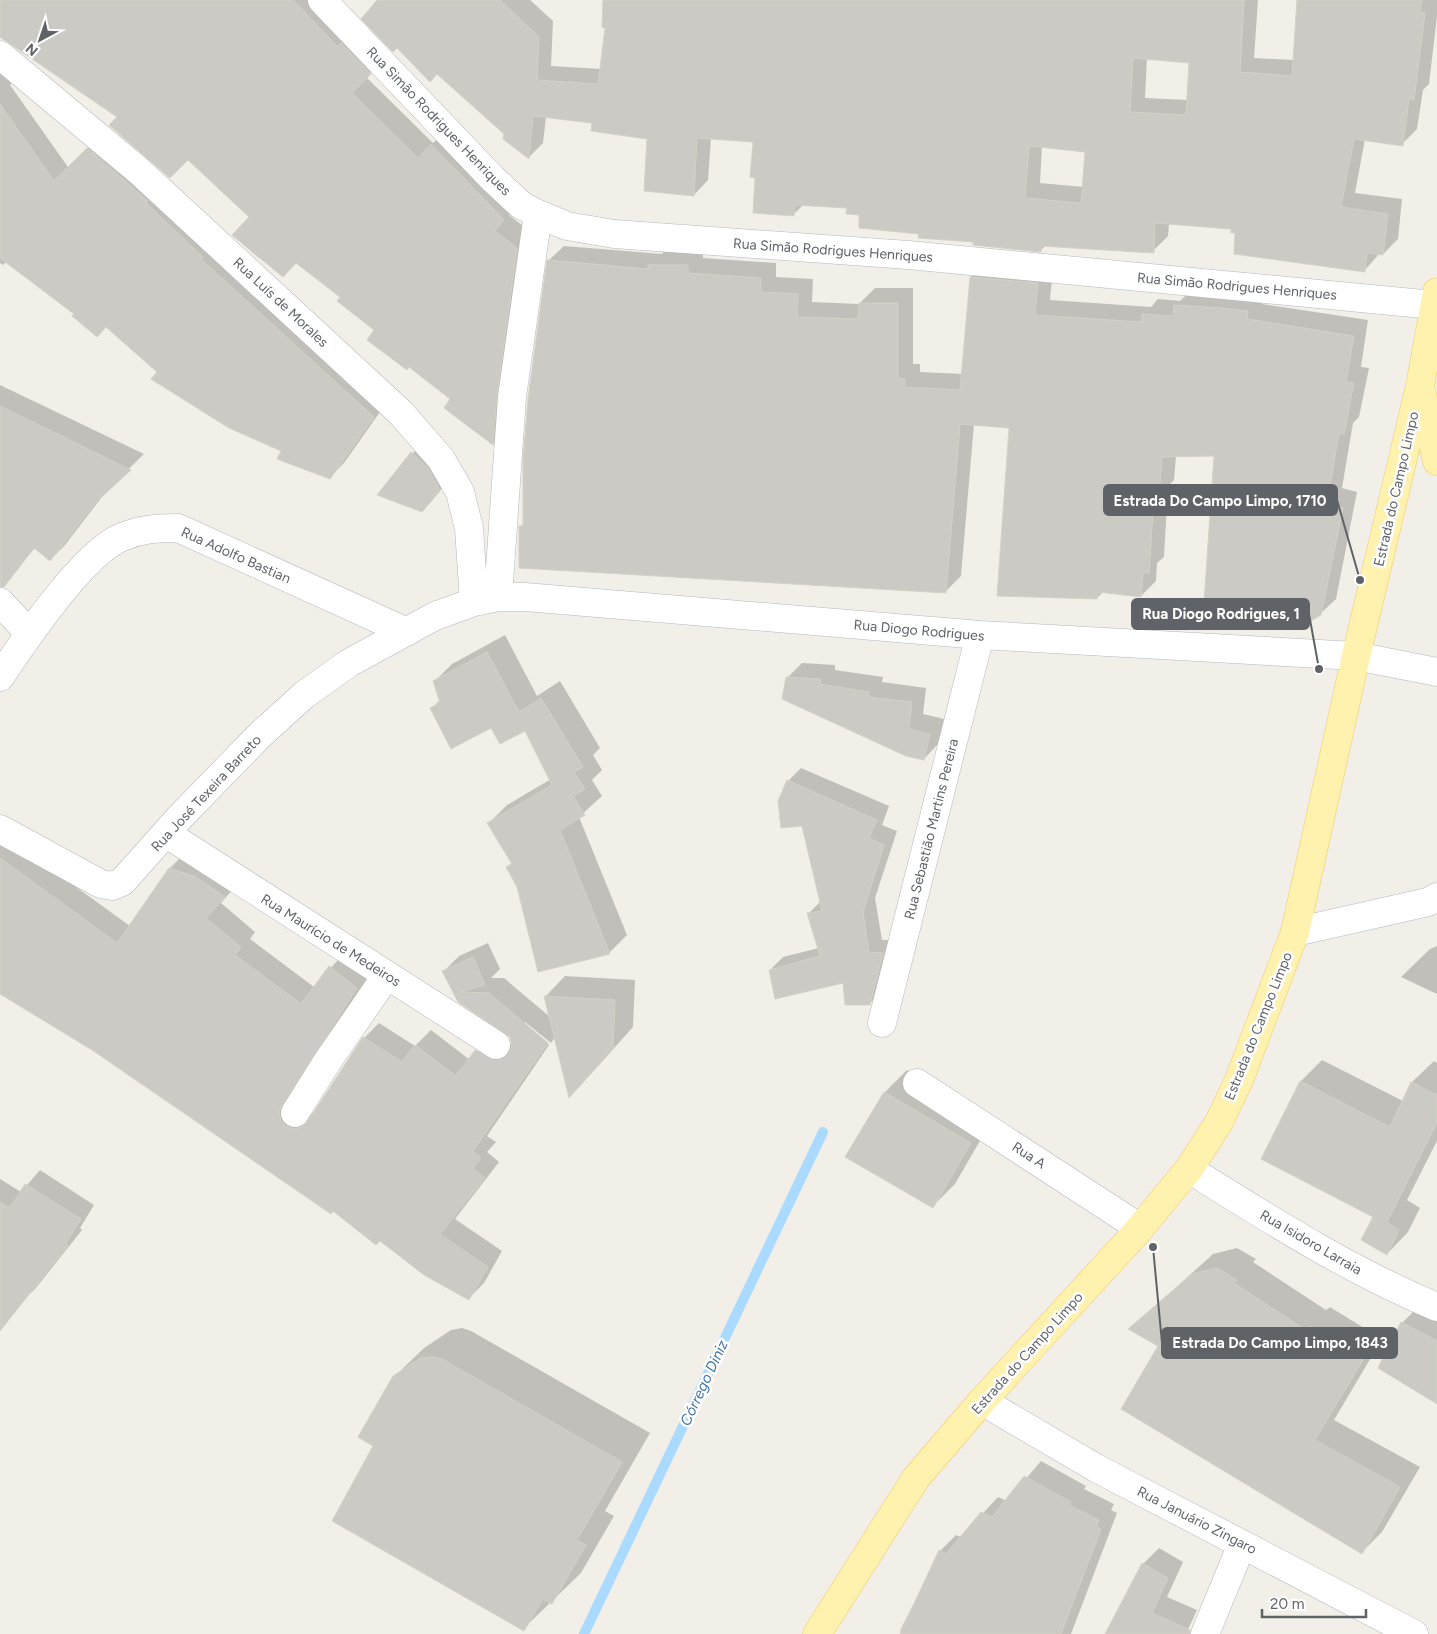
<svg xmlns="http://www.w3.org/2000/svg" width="1437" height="1634" font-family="Figtree,sans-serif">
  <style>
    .shadow { fill: #0003; fill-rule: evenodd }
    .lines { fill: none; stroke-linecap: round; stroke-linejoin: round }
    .stream { stroke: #aadaff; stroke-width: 10 }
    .building { fill: #cccac5; stroke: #d6d1c6; fill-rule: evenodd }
    .minor-casing { stroke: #b5b8bc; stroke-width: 29 }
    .major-casing { stroke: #f2c960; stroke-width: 29 }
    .minor { stroke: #fff; stroke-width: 28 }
    .major { stroke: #fff2af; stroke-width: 28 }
    .labels { text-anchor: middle; stroke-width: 5; stroke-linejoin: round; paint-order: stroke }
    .street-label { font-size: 14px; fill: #5f6368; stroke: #fff }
    .water-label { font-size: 15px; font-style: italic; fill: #4174aa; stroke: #fff }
    .leader { fill: none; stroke: #5f6368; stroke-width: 2 }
    .callout-dot { fill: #5f6368; stroke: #fff; stroke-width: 2 }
    .callout { fill: #5f6368; stroke: #5f6368; stroke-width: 2 }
    .callout-label { font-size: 15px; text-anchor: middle; font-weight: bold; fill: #fff }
  </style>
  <rect width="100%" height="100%" fill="#f1efe8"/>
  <!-- shadow -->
  <path class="shadow" d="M0,0H322L385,58L366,77L433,143L447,130L518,204L509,215L532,233L507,429L493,444L452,399L342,297L297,262L283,276L254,254L234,235L251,217L188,158L119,116L0,28Z
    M379,0H530L553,21L551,66L601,69L606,26L605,0H1258L1254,58L1294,60L1298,0H1437V16L1429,84L1423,90L1417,129L1402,144L1365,139L1355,193L1402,199L1398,239L1383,254L1380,253L1364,271L1237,232L1233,228L1169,223L1168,236L1153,251L1046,245L1040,251L920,233L860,214L848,207L804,204L794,214L757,177L754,141L711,138L708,180L694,195L648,138L594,122L546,117L543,143L529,157ZM1147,58L1191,62L1188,100L1145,98ZM1042,146L1086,150L1084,187L1040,183Z
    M0,66L13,82L10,85L68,167L102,135L387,402L344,463L330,477L283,451L159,372L107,326L76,314L6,262L3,265L0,263Z
    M564,246L662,254L665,250H703V258L776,263V277L813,279L812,302L859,304L875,288H913V364H920V372L963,374L971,277L987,262L1053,268L1050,300L1151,307L1158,299L1180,301L1191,290L1262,296V304L1368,320L1361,367L1369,368L1359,417L1353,423L1342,488L1357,492L1336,599L1320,614L1216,455L1176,456L1174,480L1168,486L1164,557L1157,563L1156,581L1141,596L1103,592L1097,598L1011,427L974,424L961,576L945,592L520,527L525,522L548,261Z
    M0,385L144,454L108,489L65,545L50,560L36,547L7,579L0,572Z
    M419,446L446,483L429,504L379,495Z
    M505,635L537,696L560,681L600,748L593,755L602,770L592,780L602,796L579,817L627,935L609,953L508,867L512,862L489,823L507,805L551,779L526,729L492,726L431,709L440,700L434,682L452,664Z
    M802,663L835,665V670L883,677L882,682L926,688L923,714L944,719L938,744L924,759L787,678Z
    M801,768L889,806L882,825L897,831L875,898L882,940H895L883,990L870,1003L845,981L770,970L783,957L819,948L808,914L821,901L803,824L788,781Z
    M0,837L18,845L130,926L170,868L185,853L239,882L221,903L255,932L250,939L314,987L345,952L371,972L296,1089L310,1114L315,1113L364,1038L379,1023L415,1046L431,1030L470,1060L492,1036L513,1045L511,1037L459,1001L444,971L459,956L488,943L500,969L491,978H504L550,1017L545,997L565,976L635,980L633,1027L589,1076L555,1037L551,1043L525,1022V1025L549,1045L487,1136L496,1142L487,1152L499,1162L455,1219L502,1251L484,1283L469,1298L92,1049L0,992Z
    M1437,946V994L1401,977L1430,949Z
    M1322,1060L1403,1101L1412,1082L1434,1061L1437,1063V1141L1407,1200L1420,1208L1408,1232L1387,1254L1375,1217L1301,1081Z
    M907,1070L992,1120L955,1184L933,1206L885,1092Z
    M40,1170L94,1205L80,1228L82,1230L35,1289L0,1322V1179L21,1192Z
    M1237,1248L1256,1259L1253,1262L1326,1310L1330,1307L1382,1339L1334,1420L1420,1467L1382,1532L1362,1552L1160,1346L1130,1329L1213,1254Z
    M1417,1308L1437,1318V1402L1402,1323Z
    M462,1328L471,1331L650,1433L605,1511L614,1516L581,1573L523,1629L375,1445L394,1377L424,1348L451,1330Z
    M1041,1461L1086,1486L1084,1489L1114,1504L1111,1510L1117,1513L1071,1634H906L900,1631L940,1551L956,1535L961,1537L998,1497L1007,1501Z
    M1159,1548L1183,1562L1167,1597L1197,1610L1186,1634H1106L1143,1564Z"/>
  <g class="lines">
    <!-- stream -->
    <path class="stream" d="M584,1634L823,1132"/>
  </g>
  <!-- building -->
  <path class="building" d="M0,0H293L338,47L341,43L371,74L352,93L418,158L431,144L504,220L495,231L517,248L497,395L493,445L444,408L450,399L409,367L407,370L367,340L374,330L337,301L340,297L296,263L283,277L232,235L249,217L188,160L170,178L109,125L117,117L0,37Z
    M377,0H500L539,37L537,80L598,84L605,28L602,27L603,0H1244L1240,72L1292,76L1297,0H1422L1420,12L1425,13L1414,100L1409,99L1403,146L1354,139L1341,207L1388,214L1383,255L1367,253L1365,272L1234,254L1235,233H1231V229L1155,223L1154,253L1041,246V252L973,245V242L918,238L919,234L859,228V215L846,214L847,208L795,205L794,216L753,213L755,178L750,177L753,142L697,138L694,196L644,191L647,139L591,131L592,123L533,116L529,159L503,139L504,134L437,74L430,82L397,48L393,52L361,19ZM1133,58L1189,63L1186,115L1130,112ZM1029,146L1085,152L1081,203L1025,198Z
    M0,104L54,181L87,148L148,201L146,203L203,257L201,259L374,417L330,479L277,459L281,451L229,428L151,379L157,372L106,327L97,337L72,316L74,314L0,258Z
    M547,260L648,269V265H688V273L761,278V292L798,294L797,317L858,319L859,303H898V379H905V387L960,390L970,277L1038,283L1035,315L1142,322V314L1173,316L1174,305L1223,308L1248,311L1247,319L1354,336L1346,382L1354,383L1344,434L1339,433L1327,504L1343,508L1321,615L1306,624L1253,611L1204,603L1214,456L1162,457L1159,497L1154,496L1149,573H1143L1141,597L1098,592L1097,599L997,596L1009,428L960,424L946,593L519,568V526H523V459L528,399Z
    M0,406L131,470L96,502L50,561L34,548L4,587H0Z
    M411,452L429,469L440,491L422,512L377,495Z
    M487,652L519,712L541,698L583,767L574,772L585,789L573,796L585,815L560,830L610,954L538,972L517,887L506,867L512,864L487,823L552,785L525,731L500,744L491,728L451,749L430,708L440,703L433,681Z
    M786,677L821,679L820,684L869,692L868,697L912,702L909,729L930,734L924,760L906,756L782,699Z
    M787,780L877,820L869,838L884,845L863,912L869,952L883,953L870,1005H845L843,983L775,999L769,970L820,956L807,913L822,911L802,826L781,828L778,801Z
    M0,858L117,943L169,868L196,877L225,897L206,918L241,947L235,955L301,1004L329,966L357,988L282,1105L279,1113L281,1121L286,1126L294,1129L302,1127L308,1121L363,1037L402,1062L415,1045L456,1076L475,1050L495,1061L503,1059L509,1054L512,1046L510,1037L458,1002L442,971L473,957L485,985L461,992L489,993L548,1043L473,1151L481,1158L473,1168L485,1178L440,1234L488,1267L469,1300L424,1275L380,1241L376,1245L333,1211L331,1214L92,1050L0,994Z
    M544,996L615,1000L613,1049L569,1098Z
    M1300,1081L1390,1127L1411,1082L1437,1095V1122L1387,1222L1399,1230L1387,1255L1361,1240L1373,1217L1261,1159Z
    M884,1092L971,1143L933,1208L845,1157Z
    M25,1184L81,1219L66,1243L68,1245L0,1331V1202L10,1208Z
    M1217,1268L1237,1280L1234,1283L1307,1331L1309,1326L1363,1360L1315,1440L1400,1487L1362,1554L1121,1409L1158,1346L1128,1329L1192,1274Z
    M1401,1322L1437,1341V1404L1378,1368Z
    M433,1357L442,1359L622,1462L577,1540L586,1545L552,1604L543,1599L524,1631L332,1521L373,1446L358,1437L393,1376L421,1358Z
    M1024,1476L1071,1502L1069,1505L1099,1520L1096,1526L1101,1529L1061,1634H900L939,1550L946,1554L981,1512L992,1517Z
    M1142,1563L1168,1578L1152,1613L1190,1630V1634H1105Z"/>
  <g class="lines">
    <!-- minor casing -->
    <g class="minor-casing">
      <path id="minor" d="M322,0L493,179L521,205L538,214L567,226L614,234L908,255L1434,305
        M0,55L139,171L401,413L441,459L460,492L469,528L474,602
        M498,597L512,397L538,214
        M0,602L29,633
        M0,677C24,641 83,553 122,537C141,529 158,528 178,528L407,632
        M0,829L101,884L112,886L122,882L180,817L260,735L304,695L349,663L435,616L474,602L498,597H525L980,635L1356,656L1437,672
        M167,834L496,1045
        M1295,932L1428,902L1437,897
        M882,1023L980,635
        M917,1083L1140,1228
        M295,1113L327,1062L387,975
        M1189,1169C1269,1219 1350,1271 1437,1307
        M982,1401L1096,1468L1414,1634
        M1205,1634L1242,1544"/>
    </g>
    <!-- major casing -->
    <g class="major-casing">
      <path id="major" d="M1422,394L1437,461
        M817,1634L916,1478L982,1401L1136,1233L1189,1169L1219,1122L1239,1080L1295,932L1356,656L1420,386L1437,292"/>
    </g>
    <!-- minor -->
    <use href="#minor" class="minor"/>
    <!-- major -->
    <use href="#major" class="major"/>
  </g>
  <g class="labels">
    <!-- street labels -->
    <g class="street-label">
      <text transform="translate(439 121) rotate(46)" y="5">Rua Simão Rodrigues Henriques</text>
      <text transform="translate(833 250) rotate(4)" y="5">Rua Simão Rodrigues Henriques</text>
      <text transform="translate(1237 286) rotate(5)" y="5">Rua Simão Rodrigues Henriques</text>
      <text transform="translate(281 302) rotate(43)" y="5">Rua Luís de Morales</text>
      <text transform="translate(1396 489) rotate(-77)" y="5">Estrada do Campo Limpo</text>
      <text transform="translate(236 555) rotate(24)" y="5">Rua Adolfo Bastian</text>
      <text transform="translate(919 630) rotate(5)" y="5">Rua Diogo Rodrigues</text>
      <text transform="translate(206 793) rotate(-47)" y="5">Rua José Texeira Barreto</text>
      <text transform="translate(931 829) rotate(-76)" y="5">Rua Sebastião Martins Pereira</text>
      <text transform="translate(331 940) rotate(32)" y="5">Rua Maurício de Medeiros</text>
      <text transform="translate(1258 1026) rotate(-68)" y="5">Estrada do Campo Limpo</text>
      <text transform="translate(1029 1155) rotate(33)" y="5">Rua A</text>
      <text transform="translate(1311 1242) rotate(30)" y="5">Rua Isidoro Larraia</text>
      <text transform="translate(1027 1353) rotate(-48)" y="5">Estrada do Campo Limpo</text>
      <text transform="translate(1197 1520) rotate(27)" y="5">Rua Januário Zingaro</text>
    </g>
    <!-- water labels -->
    <g class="water-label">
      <text transform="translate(704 1383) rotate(-65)" y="5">Córrego Diniz</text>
    </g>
  </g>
  <!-- callouts -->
  <path class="leader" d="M1360 580L1337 500M1319 669L1309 614M1153 1247L1162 1343"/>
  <g class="callout-dot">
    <circle cx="1360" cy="580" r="5"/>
    <circle cx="1319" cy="669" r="5"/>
    <circle cx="1153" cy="1247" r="5"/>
  </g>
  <g class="callout">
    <rect x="1104" y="485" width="233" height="30" rx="5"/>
    <rect x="1132" y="599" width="177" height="30" rx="5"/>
    <rect x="1162" y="1328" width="235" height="30" rx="5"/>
  </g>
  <g class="callout-label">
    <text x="1220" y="506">Estrada Do Campo Limpo, 1710</text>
    <text x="1221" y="619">Rua Diogo Rodrigues, 1</text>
    <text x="1280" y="1348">Estrada Do Campo Limpo, 1843</text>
  </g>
  <!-- north arrow -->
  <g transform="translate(40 40) rotate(220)" stroke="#ffffff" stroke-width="4" paint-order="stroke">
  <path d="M0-4L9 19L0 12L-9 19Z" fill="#5f6368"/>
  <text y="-8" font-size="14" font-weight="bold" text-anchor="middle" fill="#5f6368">N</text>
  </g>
  <!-- scale -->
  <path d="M1262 1609v8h104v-8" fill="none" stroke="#5f6368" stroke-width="2.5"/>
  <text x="1270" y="1609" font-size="15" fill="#5f6368" stroke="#ffffff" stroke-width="4" paint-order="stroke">20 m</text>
</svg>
